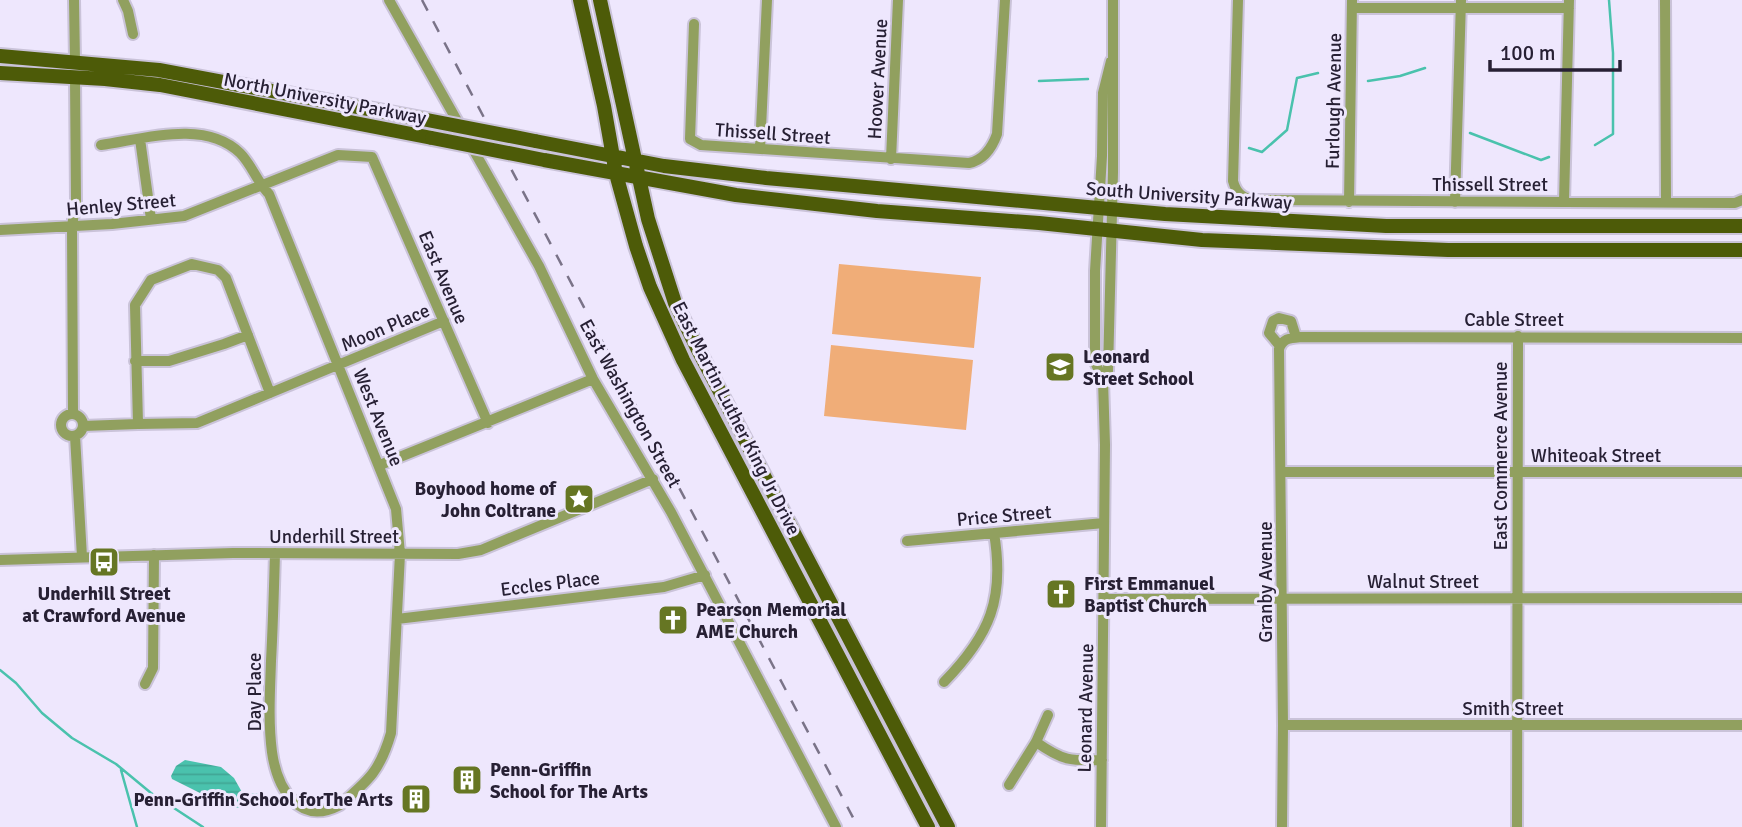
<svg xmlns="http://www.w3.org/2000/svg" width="1742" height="827" font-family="Signika,sans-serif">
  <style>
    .grass { fill: #f0ad78 }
    .water { fill: url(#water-rules) }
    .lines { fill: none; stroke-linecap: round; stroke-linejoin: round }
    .stream { stroke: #4ac2ad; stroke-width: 2.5 }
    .minor-casing { stroke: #cac3d9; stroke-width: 14 }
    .major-casing { stroke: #cac3d9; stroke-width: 18 }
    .minor { stroke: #91a05f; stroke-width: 10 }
    .major { stroke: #4d5b08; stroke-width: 14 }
    .rail { stroke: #7a7388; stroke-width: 2.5; stroke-dasharray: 12 12; stroke-linecap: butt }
    .major-bridge-casing { stroke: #cac3d9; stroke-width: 18; stroke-linecap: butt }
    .major-bridge { stroke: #4d5b08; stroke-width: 14 }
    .labels { text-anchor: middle; stroke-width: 6; stroke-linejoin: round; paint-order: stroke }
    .street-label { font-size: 19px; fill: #272034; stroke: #eee7fd }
    .poi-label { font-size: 19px; font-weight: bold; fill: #272034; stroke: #eee7fd; text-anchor: start }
  </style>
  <defs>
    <pattern id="water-rules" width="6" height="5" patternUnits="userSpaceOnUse" patternTransform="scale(1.75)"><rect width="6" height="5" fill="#4ac2ad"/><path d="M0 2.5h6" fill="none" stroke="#41a695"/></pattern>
  </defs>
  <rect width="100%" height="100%" fill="#eee7fd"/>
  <!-- grass -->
  <path class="grass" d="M839,264L981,277L974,348L832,334Z
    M831,345L973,360L966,430L824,416Z"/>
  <!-- water -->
  <path class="water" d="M185,760L221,767L234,778L243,794L261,793L262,799L244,808L228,807L172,779L171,776L176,766Z"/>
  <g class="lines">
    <!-- stream -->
    <path class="stream" d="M1039,81L1088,79
      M1368,81L1400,76L1425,68
      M1470,133L1541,160L1549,157
      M1595,145L1613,134V53L1609,0
      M1249,148L1262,152L1287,130L1297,78L1318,73
      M0,670L16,683L42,713L72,738L116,764L151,793L203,827
      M121,770L137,827"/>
    <!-- minor casing -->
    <g class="minor-casing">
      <path id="minor" d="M74,0L75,61
        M123,0L128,11L133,34
        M389,0L539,266L593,379L671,512L836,827
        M1238,0L1233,181C1236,192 1241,197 1252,200L1735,203L1742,200
        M1665,0L1666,202
        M1352,8H1569
        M694,24L690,139L701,145L969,163C984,160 992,148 997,134L1005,0
        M140,139L151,219
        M101,145C143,139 205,119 240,153C252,165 257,182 269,194L396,509L400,554L391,733C380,771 369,780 340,805C298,827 277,787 272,752C268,722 270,691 271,661C273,625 274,589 275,553
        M760,149L767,0
        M891,159L898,0
        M1349,202L1352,0
        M1455,202L1461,0
        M1564,202L1569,0
        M0,230L112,224L184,216L338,155L372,157L488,423
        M1280,346L1269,333L1273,321L1279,318L1291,321L1296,337
        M135,361H169L224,344L248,335
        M1103,380L1108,371L1113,172V0
        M270,393L197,423L138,424L135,305L151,280L192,264L218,270L226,278L270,393L444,321
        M73,413L72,226L76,201L75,78
        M61 425a11 11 0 1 1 22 0a11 11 0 1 1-22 0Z
        M83,426L138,424
        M75,436L82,557
        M380,465L593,379
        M1282,472H1742
        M907,541L1104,523
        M0,560L233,553L458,554L481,550L653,479
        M1104,599L1742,598
        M397,619L664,587L705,575
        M944,682C990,635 1005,599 994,533
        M145,684L153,668L154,555
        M1283,725H1742
        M1036,742C1063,761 1070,761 1102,760
        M1009,785L1036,742L1048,715
        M1101,827L1105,445L1103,380L1095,362V271L1102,156L1103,93L1111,61
        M1282,827L1283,725L1279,349C1283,338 1290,338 1301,337L1742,338
        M1517,827L1518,336"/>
    </g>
    <!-- major casing -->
    <g class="major-casing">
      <path id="major" d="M580,0L604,106L616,174L636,246L650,287L683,360L928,827
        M600,0L648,219L675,303L697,348L948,827
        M0,56L159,70L422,119
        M0,73L105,79L160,85L432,138
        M535,141L664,166L766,178L1165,214L1386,226H1742
        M544,160L736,195L877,211L1039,223L1202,240L1448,250H1742"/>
    </g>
    <!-- minor -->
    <use href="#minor" class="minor"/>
    <!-- major -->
    <use href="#major" class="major"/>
    <!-- rail -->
    <path class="rail" d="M422,0L858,827"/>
    <!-- major-bridge casing -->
    <g class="major-bridge-casing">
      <path id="major-bridge" d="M422,119L535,141
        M432,138L544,160"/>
    </g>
    <!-- major-bridge -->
    <use href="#major-bridge" class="major-bridge"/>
  </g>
  <!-- icons -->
  <defs>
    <g id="school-square" transform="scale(1.575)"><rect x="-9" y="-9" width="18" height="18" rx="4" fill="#667623" stroke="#eee7fd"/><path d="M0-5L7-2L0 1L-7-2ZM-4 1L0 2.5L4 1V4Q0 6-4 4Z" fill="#fff"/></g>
    <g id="sight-square" transform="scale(1.575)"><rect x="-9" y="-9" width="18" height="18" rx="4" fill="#667623" stroke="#eee7fd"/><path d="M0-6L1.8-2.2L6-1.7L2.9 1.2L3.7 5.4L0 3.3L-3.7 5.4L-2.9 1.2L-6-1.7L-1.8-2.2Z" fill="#fff"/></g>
    <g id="bus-square" transform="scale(1.575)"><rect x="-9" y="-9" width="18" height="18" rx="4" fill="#667623" stroke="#eee7fd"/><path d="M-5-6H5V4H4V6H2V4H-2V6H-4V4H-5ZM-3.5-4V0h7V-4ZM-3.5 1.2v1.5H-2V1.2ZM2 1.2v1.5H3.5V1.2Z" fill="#fff"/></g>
    <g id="church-square" transform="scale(1.575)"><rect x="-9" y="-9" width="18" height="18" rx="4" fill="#667623" stroke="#eee7fd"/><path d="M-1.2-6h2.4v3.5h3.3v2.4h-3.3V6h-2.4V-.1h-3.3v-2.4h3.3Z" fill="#fff"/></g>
    <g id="building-square" transform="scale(1.575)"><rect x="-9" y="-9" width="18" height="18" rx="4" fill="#667623" stroke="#eee7fd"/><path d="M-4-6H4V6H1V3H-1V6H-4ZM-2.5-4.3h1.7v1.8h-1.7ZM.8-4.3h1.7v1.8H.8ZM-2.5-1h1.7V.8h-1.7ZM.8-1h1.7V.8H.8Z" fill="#fff"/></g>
  </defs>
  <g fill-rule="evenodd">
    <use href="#school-square" x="1060" y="367"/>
    <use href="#sight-square" x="579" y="499"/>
    <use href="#bus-square" x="104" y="562"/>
    <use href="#church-square" x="1061" y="594"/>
    <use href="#church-square" x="673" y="620"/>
    <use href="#building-square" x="467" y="780"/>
    <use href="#building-square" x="416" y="799"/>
  </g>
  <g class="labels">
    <!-- street labels -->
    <g class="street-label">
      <text transform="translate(877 79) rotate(-87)" y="7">Hoover Avenue</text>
      <text transform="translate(325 98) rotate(11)" y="7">North University Parkway</text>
      <text transform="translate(1333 101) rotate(-89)" y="7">Furlough Avenue</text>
      <text transform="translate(773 133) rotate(4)" y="7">Thissell Street</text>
      <text x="1490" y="191">Thissell Street</text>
      <text transform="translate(1189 195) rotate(4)" y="7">South University Parkway</text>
      <text transform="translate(121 204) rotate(-5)" y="7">Henley Street</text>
      <text transform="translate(444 277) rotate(67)" y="7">East Avenue</text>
      <text x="1514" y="326">Cable Street</text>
      <text transform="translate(385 327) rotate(-23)" y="7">Moon Place</text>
      <text transform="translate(631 403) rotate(61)" y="7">East Washington Street</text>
      <text transform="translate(379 417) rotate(68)" y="7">West Avenue</text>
      <text transform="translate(737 418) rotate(63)" y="7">East Martin Luther King Jr Drive</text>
      <text x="1596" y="462">Whiteoak Street</text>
      <text transform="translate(1500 456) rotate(-90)" y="7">East Commerce Avenue</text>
      <text transform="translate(1004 515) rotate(-5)" y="7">Price Street</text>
      <text x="334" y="543">Underhill Street</text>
      <text x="1423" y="588">Walnut Street</text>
      <text transform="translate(1265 582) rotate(-90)" y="7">Granby Avenue</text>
      <text transform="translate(550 583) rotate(-7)" y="7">Eccles Place</text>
      <text transform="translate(254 692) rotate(-90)" y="7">Day Place</text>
      <text transform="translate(1085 708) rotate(-89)" y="7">Leonard Avenue</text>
      <text x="1513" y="715">Smith Street</text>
    </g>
    <!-- poi labels -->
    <g class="poi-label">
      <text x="1083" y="363">Leonard<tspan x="1083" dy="22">Street School</tspan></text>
      <text x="556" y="495" text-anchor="end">Boyhood home of<tspan x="556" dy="22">John Coltrane</tspan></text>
      <text x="1084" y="590">First Emmanuel<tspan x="1084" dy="22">Baptist Church</tspan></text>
      <text x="104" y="600" text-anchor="middle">Underhill Street<tspan x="104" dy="22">at Crawford Avenue</tspan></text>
      <text x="696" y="616">Pearson Memorial<tspan x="696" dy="22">AME Church</tspan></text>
      <text x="490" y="776">Penn-Griffin<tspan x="490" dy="22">School for The Arts</tspan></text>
      <text x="393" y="806" text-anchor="end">Penn-Griffin School forThe Arts</text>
    </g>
  </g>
  <!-- scale -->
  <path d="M1490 60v10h130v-10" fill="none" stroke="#272034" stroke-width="3.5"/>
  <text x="1500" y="60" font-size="21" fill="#272034" stroke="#eee7fd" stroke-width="5" paint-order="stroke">100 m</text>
</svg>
